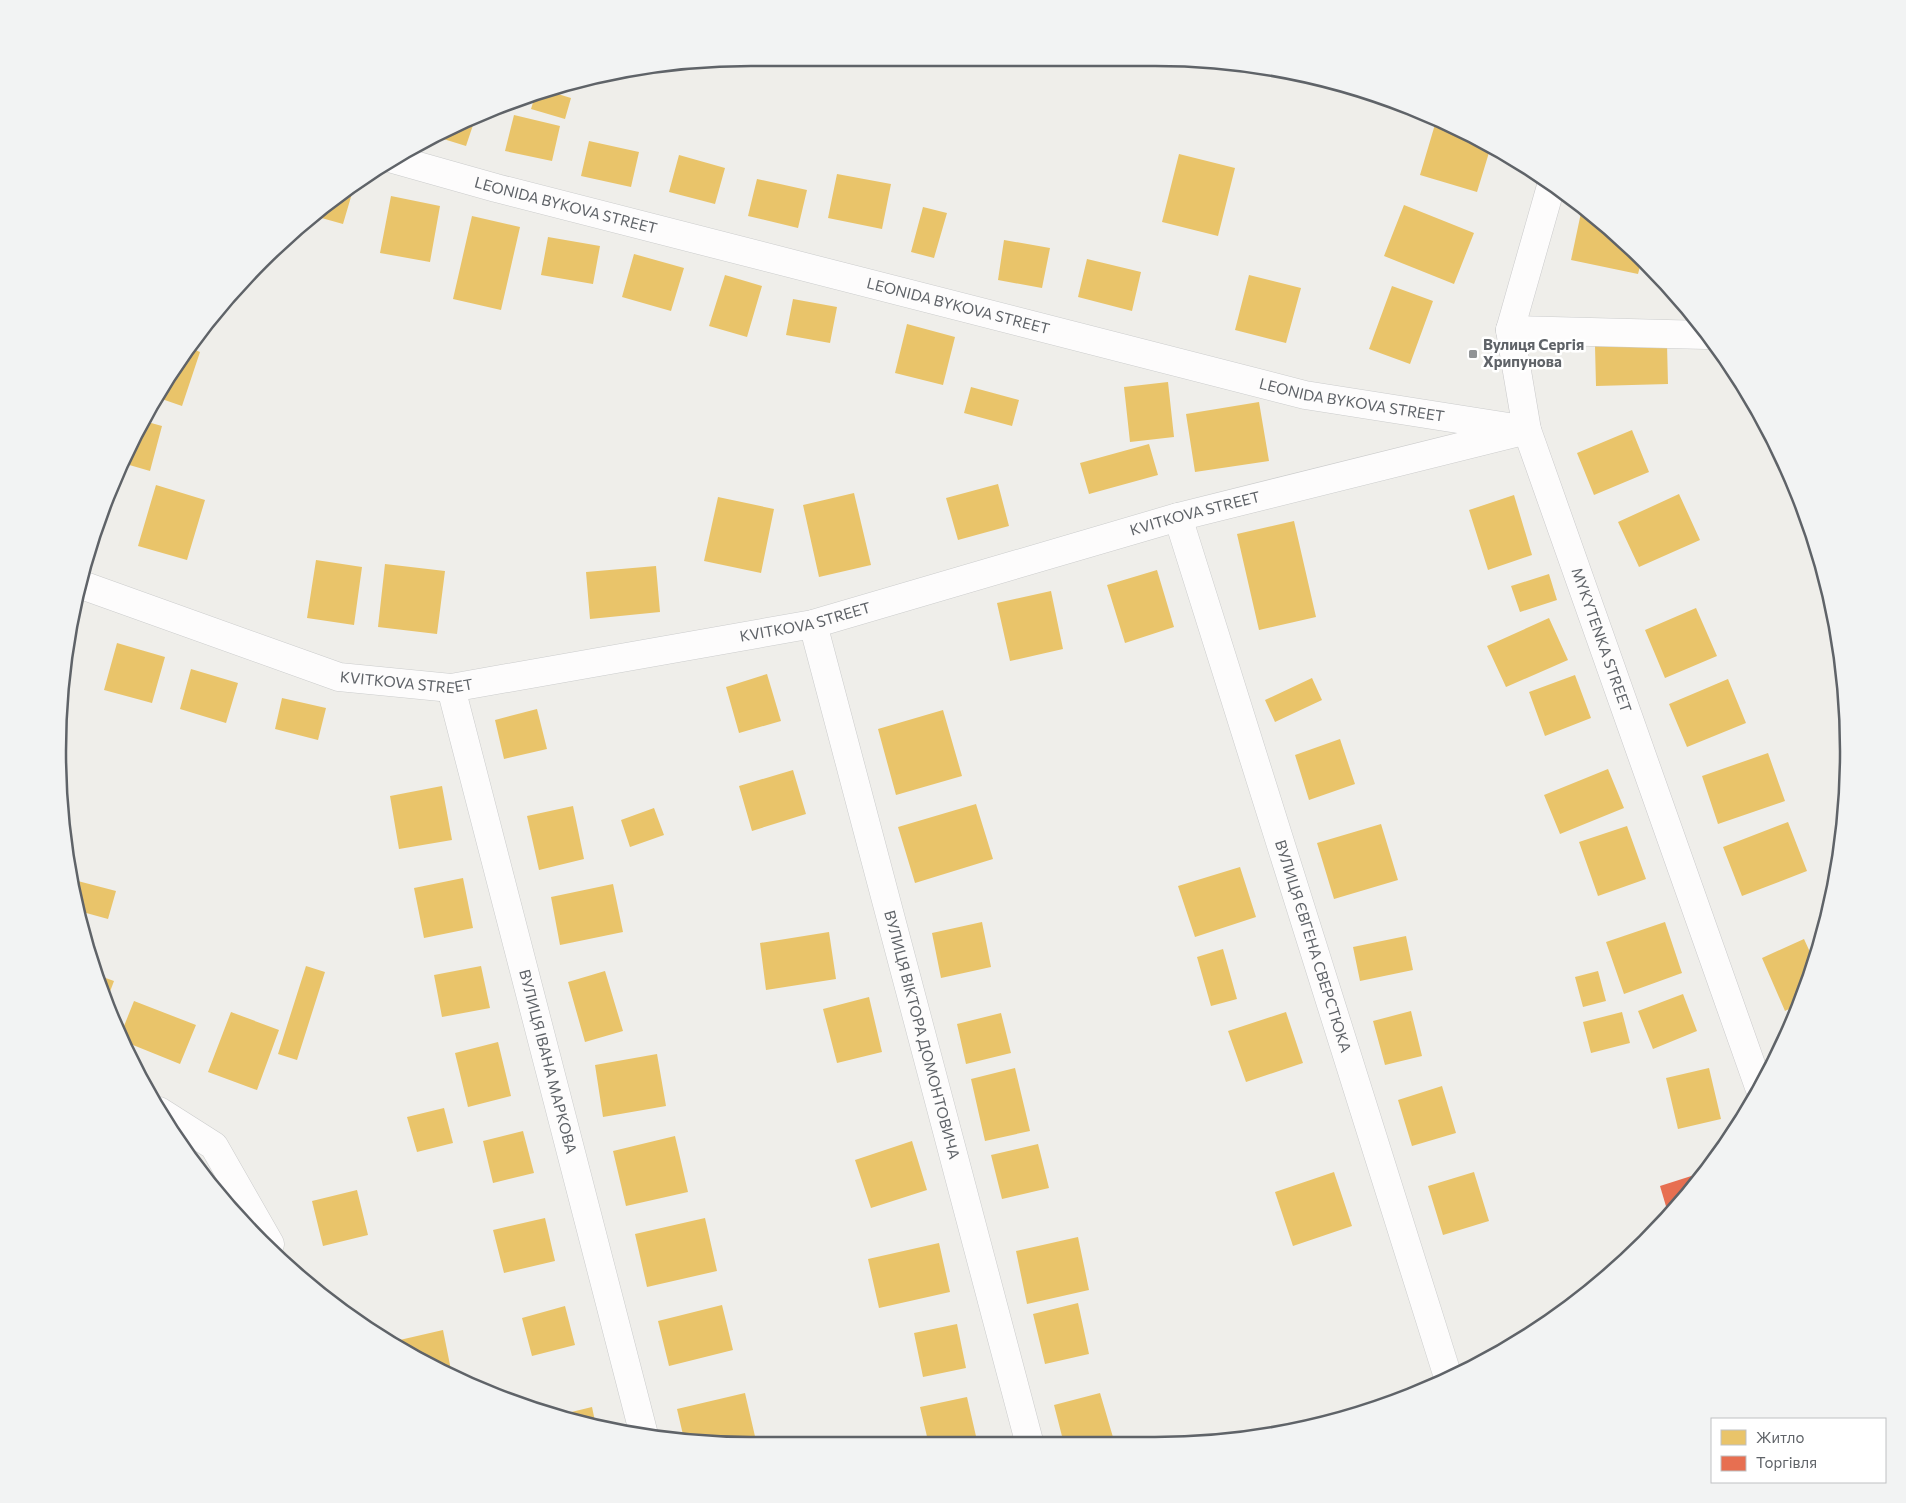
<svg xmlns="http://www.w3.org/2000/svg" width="1906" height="1503" font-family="Commissioner,sans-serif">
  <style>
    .homes { fill: #e9c46a }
    .shops { fill: #e76f51 }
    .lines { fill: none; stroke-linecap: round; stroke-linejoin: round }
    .street-casing { stroke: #cbcccc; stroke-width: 29 }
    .secondary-casing { stroke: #cacacb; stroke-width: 29 }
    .street { stroke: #fdfcfc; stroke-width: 28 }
    .secondary { stroke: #fdfcfc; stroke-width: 28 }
    .poi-dot { fill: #919496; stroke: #fff; stroke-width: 2 }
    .labels { text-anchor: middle; stroke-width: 5; stroke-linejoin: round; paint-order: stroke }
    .street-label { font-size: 15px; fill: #5f6368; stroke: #fff }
    .poi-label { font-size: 15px; font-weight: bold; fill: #5f6368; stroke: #fff; text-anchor: start }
    .rim { fill: none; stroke: #5f6368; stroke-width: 2.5 }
  </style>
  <rect width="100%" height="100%" fill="#efeeea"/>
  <!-- homes -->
  <path class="homes" d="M548,91L571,98L565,119L531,109L535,96Z
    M514,115L560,126L552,161L505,151Z
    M1436,121L1491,146L1477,192L1420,175Z
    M474,122L466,146L437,137Z
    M589,141L639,152L631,187L581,176Z
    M1179,154L1235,168L1218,236L1162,222Z
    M679,155L725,168L715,204L669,192Z
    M837,174L891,184L882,229L828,218Z
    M757,179L807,190L798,228L748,216Z
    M353,190L343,224L318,217L351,191Z
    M391,196L440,206L430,262L380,253Z
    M1404,205L1474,233L1454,284L1384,256Z
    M923,207L947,213L934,258L911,252Z
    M1582,208L1612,230L1642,259L1638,274L1571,260Z
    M472,216L520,227L501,310L453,299Z
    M548,237L600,246L593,284L541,275Z
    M1004,240L1050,248L1042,288L998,280Z
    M634,254L684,268L671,311L622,297Z
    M1087,259L1141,272L1132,311L1078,297Z
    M725,275L762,286L747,337L709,326Z
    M1249,275L1301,288L1286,343L1235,330Z
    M1392,286L1433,301L1410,364L1369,349Z
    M793,299L837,307L830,343L786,335Z
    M907,324L955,337L943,385L895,373Z
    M1667,344L1668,384L1596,386L1595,346Z
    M193,349L200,352L182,406L156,397Z
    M1168,382L1174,437L1130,442L1124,387Z
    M971,387L1019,400L1012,426L964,413Z
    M1259,402L1269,461L1195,472L1186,414Z
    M144,421L162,426L150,471L126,464Z
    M1632,430L1649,472L1594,495L1577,453Z
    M1772,440L1784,468L1780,469L1770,441Z
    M1149,444L1158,475L1089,494L1080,463Z
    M998,484L1009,526L958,540L946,498Z
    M156,485L205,500L187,560L138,546Z
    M854,493L871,565L819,577L803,505Z
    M1679,494L1700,540L1639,567L1618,522Z
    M1514,495L1532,555L1488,570L1469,510Z
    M718,497L774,509L761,573L704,561Z
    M1294,521L1316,617L1259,630L1237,534Z
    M316,560L362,567L354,625L307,618Z
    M385,564L445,571L437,634L378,627Z
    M656,566L660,612L590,619L586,572Z
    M1157,570L1174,627L1125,643L1107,585Z
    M1549,574L1557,600L1520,612L1511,586Z
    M1051,591L1063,649L1010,661L997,603Z
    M1696,608L1717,656L1665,678L1645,630Z
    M1549,618L1568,660L1506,687L1487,646Z
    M117,643L165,657L152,703L104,690Z
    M191,669L238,683L226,723L180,709Z
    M767,674L781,721L739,733L726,687Z
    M1575,675L1591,718L1545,736L1529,692Z
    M1312,678L1322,700L1275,722L1265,700Z
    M1728,679L1746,723L1687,747L1669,704Z
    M282,698L326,708L318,740L275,729Z
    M537,709L547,749L504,759L495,720Z
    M943,710L962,776L896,795L878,729Z
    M1340,739L1355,784L1309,800L1295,755Z
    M1768,753L1785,801L1718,824L1702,776Z
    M1608,769L1624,808L1560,834L1544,795Z
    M793,770L806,814L752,831L739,786Z
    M442,786L452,840L399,849L390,796Z
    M976,804L993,859L915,883L898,827Z
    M573,806L584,859L539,870L527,816Z
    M654,808L664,835L630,847L621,820Z
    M1788,822L1807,871L1742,896L1723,847Z
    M1381,824L1398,880L1334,899L1317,843Z
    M1627,826L1646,879L1598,896L1579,842Z
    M1240,867L1256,917L1195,937L1178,886Z
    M463,878L473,928L424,938L414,888Z
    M74,880L116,891L108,919L79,911Z
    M613,884L623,932L560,945L551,897Z
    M982,922L991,967L941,978L932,933Z
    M1665,922L1682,973L1624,994L1606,942Z
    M829,932L836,979L766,990L760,943Z
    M1406,936L1413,970L1360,981L1353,947Z
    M1804,939L1814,961L1797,1005L1785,1011L1762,958Z
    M1223,949L1237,999L1211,1006L1197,957Z
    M306,966L325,972L297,1060L278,1054Z
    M481,966L490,1008L442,1017L434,975Z
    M605,971L623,1031L585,1042L568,982Z
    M1598,971L1606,1001L1583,1007L1575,977Z
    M100,976L114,981L108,997L102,981Z
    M1683,994L1697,1031L1653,1049L1638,1011Z
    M869,997L882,1052L837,1063L823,1009Z
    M134,1001L196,1025L180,1064L128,1043L122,1031Z
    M1411,1011L1422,1056L1385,1065L1373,1021Z
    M231,1012L279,1030L257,1090L208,1072Z
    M1286,1012L1303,1063L1246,1082L1228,1031Z
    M1622,1012L1630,1043L1591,1053L1583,1022Z
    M1001,1013L1011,1053L966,1064L957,1024Z
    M498,1042L511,1096L468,1107L455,1053Z
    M657,1054L666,1106L603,1117L595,1065Z
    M1015,1068L1030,1131L985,1141L971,1079Z
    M1709,1068L1721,1119L1678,1129L1666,1078Z
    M1442,1086L1456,1133L1412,1146L1398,1100Z
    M444,1108L453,1143L417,1152L407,1117Z
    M523,1131L534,1173L493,1183L483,1141Z
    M675,1136L688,1192L626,1206L613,1151Z
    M912,1141L927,1190L871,1208L855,1160Z
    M1038,1144L1049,1188L1002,1199L991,1155Z
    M186,1146L202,1162L199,1166L185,1147Z
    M1334,1172L1352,1226L1293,1246L1275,1192Z
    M1474,1172L1489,1221L1443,1235L1428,1186Z
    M357,1190L368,1235L323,1246L312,1201Z
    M545,1218L555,1261L504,1273L493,1230Z
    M705,1218L717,1271L647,1287L635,1234Z
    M1078,1237L1089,1290L1027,1304L1016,1251Z
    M939,1243L950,1292L879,1308L868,1259Z
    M1078,1303L1089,1354L1045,1364L1033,1314Z
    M722,1305L733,1350L669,1366L658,1321Z
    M565,1306L575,1345L532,1356L522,1318Z
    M957,1324L966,1368L923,1377L914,1333Z
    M443,1330L452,1375L391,1342Z
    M745,1393L757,1445L684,1439L677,1409Z
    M1100,1393L1115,1444H1064L1054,1405Z
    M967,1397L978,1445H929L920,1407Z
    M592,1407L596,1426L559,1415Z"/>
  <!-- shops -->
  <path class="shops" d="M1707,1171L1705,1174L1668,1213L1660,1186Z"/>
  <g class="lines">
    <!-- street casing -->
    <g class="street-casing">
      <g id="street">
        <path id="s1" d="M393,159L496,188L1305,395L1515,428"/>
        <path d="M1510,330L1706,335"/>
        <path id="s2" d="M1178,517L1448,1377"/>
        <path id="s3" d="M79,584L339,677L451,688L813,624L1178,517L1527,430"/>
        <path id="s4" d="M813,624L1030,1445"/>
        <path id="s5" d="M451,688L644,1435"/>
        <path d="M159,1111L214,1146L270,1244"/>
      </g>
    </g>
    <!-- secondary casing -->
    <g class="secondary-casing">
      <g id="secondary">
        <path id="s6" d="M1551,186L1510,330L1527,430L1759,1087"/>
      </g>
    </g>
    <!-- street -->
    <use href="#street" class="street"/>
    <!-- secondary -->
    <use href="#secondary" class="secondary"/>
  </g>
  <!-- markers -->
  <rect class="poi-dot" x="1468" y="349" width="10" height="10" rx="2.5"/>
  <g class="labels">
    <!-- street labels -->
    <g class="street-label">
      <text dy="5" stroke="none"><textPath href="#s1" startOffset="179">LEONIDA BYKOVA STREET</textPath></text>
      <text dy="5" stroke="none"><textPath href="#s1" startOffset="584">LEONIDA BYKOVA STREET</textPath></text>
      <text dy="5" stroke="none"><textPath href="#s1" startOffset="989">LEONIDA BYKOVA STREET</textPath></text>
      <text dy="5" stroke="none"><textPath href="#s3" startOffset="1154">KVITKOVA STREET</textPath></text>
      <text dy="5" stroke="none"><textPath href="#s3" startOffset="749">KVITKOVA STREET</textPath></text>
      <text dy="5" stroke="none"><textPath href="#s6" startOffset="474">MYKYTENKA STREET</textPath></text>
      <text dy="5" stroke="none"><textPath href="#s3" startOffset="344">KVITKOVA STREET</textPath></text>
      <text dy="5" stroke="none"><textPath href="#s2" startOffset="450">ВУЛИЦЯ ЄВГЕНА СВЕРСТЮКА</textPath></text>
      <text dy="5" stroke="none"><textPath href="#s4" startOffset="425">ВУЛИЦЯ ВІКТОРА ДОМОНТОВИЧА</textPath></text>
      <text dy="5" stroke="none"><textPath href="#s5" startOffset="386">ВУЛИЦЯ ІВАНА МАРКОВА</textPath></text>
    </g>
    <!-- poi labels -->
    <g class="poi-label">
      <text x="1483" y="350">Вулиця Сергія<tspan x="1483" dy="17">Хрипунова</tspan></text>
    </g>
  </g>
  <!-- crop -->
  <path d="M0 0H1906V1503H0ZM751 66H1155A685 685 0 0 1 1840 751V752A685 685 0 0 1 1155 1437H751A685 685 0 0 1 66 752V751A685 685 0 0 1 751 66Z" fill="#f2f3f3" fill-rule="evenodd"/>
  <path class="rim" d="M751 66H1155A685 685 0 0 1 1840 751V752A685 685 0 0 1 1155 1437H751A685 685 0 0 1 66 752V751A685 685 0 0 1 751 66Z"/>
  <!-- legend -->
  <rect x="1711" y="1418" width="175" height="65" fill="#ffffff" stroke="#bfc1c3"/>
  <rect x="1721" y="1430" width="25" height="15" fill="#e9c46a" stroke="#bfc1c3"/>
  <text x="1756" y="1443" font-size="15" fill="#5f6368">Житло</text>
  <rect x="1721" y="1456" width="25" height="15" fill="#e76f51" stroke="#bfc1c3"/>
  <text x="1756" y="1468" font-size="15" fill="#5f6368">Торгівля</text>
</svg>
